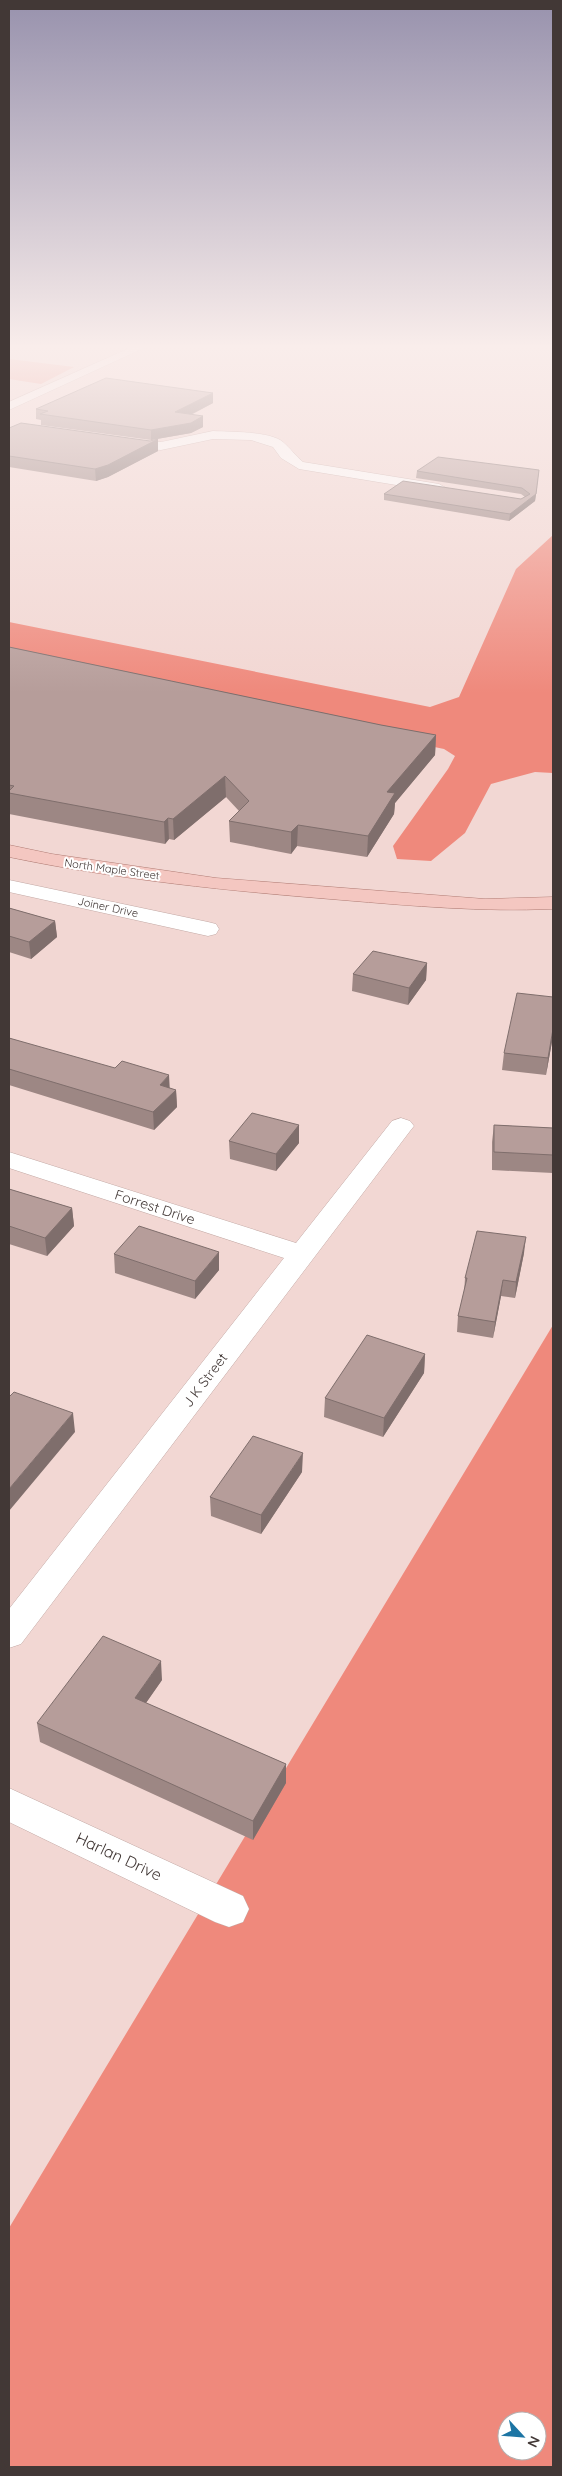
<svg xmlns="http://www.w3.org/2000/svg" width="562" height="2476" font-family="Quicksand,sans-serif">
  <style>
    .forest { fill: #ef897c; fill-rule: evenodd }
    .lines { fill: none; stroke-linecap: round; stroke-linejoin: round }
    .minor-casing { stroke: #c3a9a5; stroke-width: 1 }
    .major-casing { stroke: #b17d75; stroke-width: 1 }
    .minor { fill: #fff; fill-rule: evenodd }
    .major { fill: #f4c7c1; fill-rule: evenodd }
    .wall { fill: #9d8784 }
    .shaded-wall { fill: #7f6e6c }
    .building { fill: #b69d9a; stroke: #7f6e6c }
    .labels { text-anchor: middle; stroke-width: 4; stroke-linejoin: round; paint-order: stroke }
    .far-street-label { font-size: 11px; fill: #423836; stroke: #fff }
    .street-label { font-size: 14px; fill: #423836; stroke: #fff }
    .near-street-label { font-size: 16px; fill: #423836; stroke: #fff }
  </style>
  <rect width="100%" height="100%" fill="#f2d7d3"/>
  <!-- forest -->
  <path class="forest" d="M9,359L74,367L41,384L9,379Z
    M553,535V773L535,772L491,784L465,833L431,861L397,859L393,846L448,769L455,756L444,749L9,658V622L430,707L459,697L516,569Z
    M553,1325V2467H9V2228ZM507,2421H537V2451H507Z"/>
  <g class="lines">
    <!-- minor casing -->
    <g class="minor-casing">
      <path id="minor" d="M132,347H146L9,410V402Z
        M213,431C230,432 270,431 283,442C290,448 295,455 303,462L439,484L446,488L439,492L299,469L281,458L273,447L251,440L213,439L161,450L121,447L115,443L121,439L161,442Z
        M9,880L208,922L216,924L219,929L216,934L208,936L9,892Z
        M401,1118L410,1121L414,1126L410,1131L21,1644L9,1648V1609L284,1258L9,1168V1152L296,1243L392,1121Z
        M9,1788L243,1896L249,1909L243,1922L229,1927L215,1922L9,1822Z"/>
    </g>
    <!-- major casing -->
    <g class="major-casing">
      <path id="major" d="M9,845L52,854L216,878L485,899L553,897V909C482,912 413,906 342,900C230,891 119,880 9,857Z"/>
    </g>
    <!-- minor -->
    <use href="#minor" class="minor"/>
    <!-- major -->
    <use href="#major" class="major"/>
  </g>
  <!-- wall -->
  <path class="wall" d="M213,393V403L191,415L203,427L191,433L151,440L41,425V420L36,419V409Z
    M9,428L158,451L108,477L96,481L9,467Z
    M539,470L535,501L509,521L384,500V494L521,499L525,497L521,494L416,478L417,471Z
    M9,647L381,725L436,735L435,755L395,803L394,814L367,857L297,846L291,854L230,842L229,821L239,811L226,797L174,840L169,839L165,844L9,814Z
    M9,908L55,921L57,937L31,959L9,952Z
    M427,963L426,980L408,1005L352,991L353,974Z
    M553,1036L546,1075L502,1070L504,1053Z
    M9,1038L176,1090L177,1107L154,1130L9,1085Z
    M299,1125V1143L276,1171L230,1159L229,1141Z
    M494,1125L553,1128V1173L492,1170V1142Z
    M9,1189L72,1208L74,1226L47,1256L9,1244Z
    M524,1253L515,1298L501,1296L493,1338L457,1332L458,1316L464,1294L465,1278Z
    M114,1254L219,1270L195,1299L115,1273Z
    M425,1354L424,1373L383,1437L324,1417L325,1398Z
    M302,1472L261,1534L211,1516L210,1497Z
    M162,1680L146,1703L286,1764V1783L253,1840L40,1742L37,1723Z"/>
  <!-- shaded-wall -->
  <path class="shaded-wall" d="M213,393V403L176,422L175,412Z
    M203,416V427L191,433L151,440V430Z
    M158,439V451L108,477L96,481L95,469Z
    M539,476L535,501L509,521L510,514L536,494Z
    M436,735L435,755L395,803L394,814L367,857L368,836L387,792Z
    M225,776L226,797L174,840L173,819Z
    M168,818L169,839L165,844L164,822Z
    M298,825L297,846L291,854V832Z
    M55,921L57,937L31,959L29,942Z
    M427,963L426,980L408,1005L409,988Z
    M553,1029V1036L546,1075L548,1058Z
    M169,1075L170,1093L160,1085Z
    M176,1090L177,1107L154,1130L153,1112Z
    M299,1125V1143L276,1171V1154Z
    M72,1208L74,1226L47,1256L45,1238Z
    M526,1237L524,1253L515,1298L516,1282Z
    M219,1252V1270L195,1299V1281Z
    M503,1280L501,1296L493,1338L495,1322Z
    M425,1354L424,1373L383,1437L384,1418Z
    M73,1413L75,1432L9,1511V1489Z
    M303,1453L302,1472L261,1534V1515Z
    M161,1661L162,1680L136,1717L135,1698Z
    M286,1764V1783L253,1840V1821Z"/>
  <!-- building -->
  <path class="building" d="M106,378L213,393L175,412L203,416L191,423L151,430L40,414L48,411L36,409Z
    M21,423L150,441L158,439L108,465L95,469L9,456V428Z
    M438,457L539,470L536,494L510,514L384,494L403,481L521,499L530,494L522,488L417,471Z
    M9,647L381,725L436,735L387,792L395,793L368,836L298,825L291,832L229,821L249,801L225,776L173,819L168,818L164,822L9,793V791L14,786L9,785Z
    M9,908L55,921L29,942L9,936Z
    M373,951L427,963L409,988L353,974Z
    M517,993L553,997V1029L548,1058L504,1053Z
    M9,1038L115,1068L122,1061L169,1075L160,1085L176,1090L153,1112L9,1069Z
    M252,1113L299,1125L276,1154L229,1141Z
    M494,1125L553,1128V1155L494,1152Z
    M9,1189L72,1208L45,1238L9,1226Z
    M139,1226L219,1252L195,1281L114,1254Z
    M477,1231L526,1237L516,1282L503,1280L495,1322L458,1316L467,1278H465Z
    M367,1335L425,1354L384,1418L325,1398Z
    M14,1392L73,1413L9,1489V1397Z
    M253,1436L303,1453L261,1515L210,1497Z
    M103,1636L161,1661L135,1698L286,1764L253,1821L37,1723Z"/>
  <!-- sky -->
  <linearGradient id="sky" x2="0" y2="1"><stop stop-color="#9892ad"/><stop offset="0.5" stop-color="#f9edeb"/><stop offset="1" stop-color="#f9edeb" stop-opacity="0"/></linearGradient>
  <rect width="562" height="693" fill="url(#sky)"/>
  <g class="labels">
    <!-- far-street labels -->
    <g class="far-street-label">
      <text transform="translate(112 869) rotate(8)" y="4">North Maple Street</text>
      <text transform="translate(108 907) rotate(12)" y="4">Joiner Drive</text>
    </g>
    <!-- street labels -->
    <g class="street-label">
      <text transform="translate(155 1207) rotate(18)" y="5">Forrest Drive</text>
      <text transform="translate(205 1380) rotate(-53)" y="5">J K Street</text>
    </g>
    <!-- near-street labels -->
    <g class="near-street-label">
      <text transform="translate(119 1856) rotate(25)" y="6">Harlan Drive</text>
    </g>
  </g>
  <!-- border -->
  <rect width="562" height="2476" fill="none" stroke="#423836" stroke-width="20"/>
  <!-- north arrow -->
  <g transform="translate(522 2436) rotate(116)"><circle r="24" fill="#ffffff" stroke="#b3afaf"/>
  <path d="M0-4L9 19L0 12L-9 19Z" fill="#1d75a4"/>
  <text y="-8" font-size="14" font-weight="bold" text-anchor="middle" fill="#423836">N</text>
  </g>
</svg>
